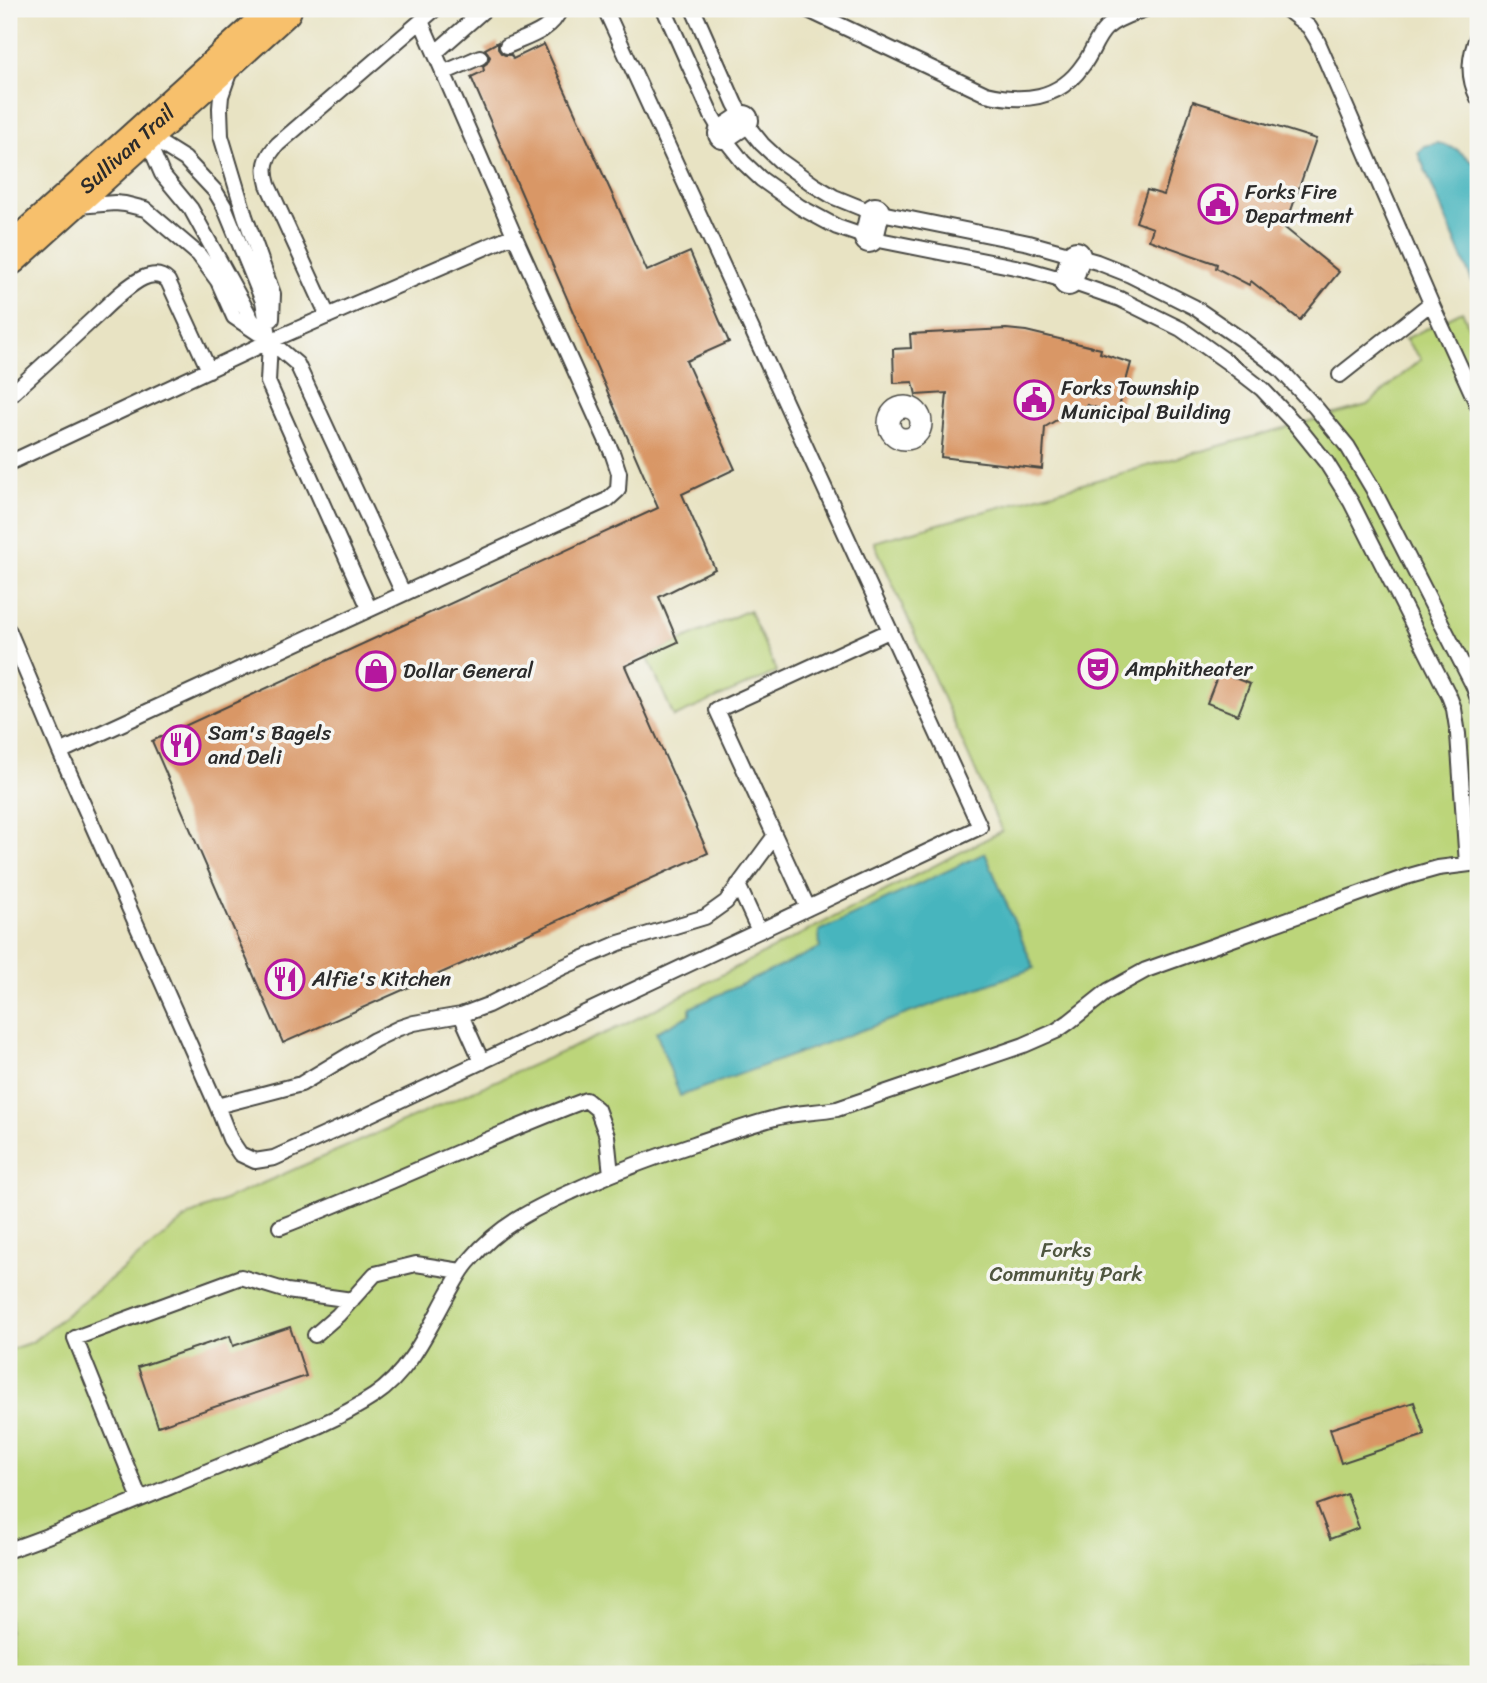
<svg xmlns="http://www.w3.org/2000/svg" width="1487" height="1683" font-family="Sriracha,sans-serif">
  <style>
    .green { fill: #bcd57a; stroke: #748052; stroke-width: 2 }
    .water { fill: #46b5be; stroke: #387074; stroke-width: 2 }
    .building { fill: #d99766 }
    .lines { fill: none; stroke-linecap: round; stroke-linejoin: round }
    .service-casing { stroke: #474742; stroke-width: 18 }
    .pedestrian-casing { stroke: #474742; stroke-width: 24 }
    .minor-casing { stroke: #474742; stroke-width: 32 }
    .primary-casing { stroke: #474742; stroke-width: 42 }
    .service { stroke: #fff; stroke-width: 14 }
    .pedestrian { stroke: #fff; stroke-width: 21 }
    .minor { stroke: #fff; stroke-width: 28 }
    .primary { stroke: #f7c06c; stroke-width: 38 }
    .labels { text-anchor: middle; stroke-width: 7; stroke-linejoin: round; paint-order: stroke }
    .street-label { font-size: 21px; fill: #2b2b2b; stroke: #f6f6f2 }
    .poi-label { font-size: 21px; fill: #2b2b2b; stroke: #f6f6f2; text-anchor: start }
    .park-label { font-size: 21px; fill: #4f563f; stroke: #f6f6f2 }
  </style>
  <rect width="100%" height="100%" fill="#f6f6f2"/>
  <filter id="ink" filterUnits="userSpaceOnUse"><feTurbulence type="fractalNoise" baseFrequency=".0143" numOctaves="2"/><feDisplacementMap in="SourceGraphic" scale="14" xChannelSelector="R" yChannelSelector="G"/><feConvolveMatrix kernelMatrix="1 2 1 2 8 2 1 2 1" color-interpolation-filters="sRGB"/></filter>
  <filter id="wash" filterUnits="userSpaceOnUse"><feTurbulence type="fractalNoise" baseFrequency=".00686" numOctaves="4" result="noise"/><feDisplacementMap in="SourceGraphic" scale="28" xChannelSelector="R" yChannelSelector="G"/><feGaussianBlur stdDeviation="1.57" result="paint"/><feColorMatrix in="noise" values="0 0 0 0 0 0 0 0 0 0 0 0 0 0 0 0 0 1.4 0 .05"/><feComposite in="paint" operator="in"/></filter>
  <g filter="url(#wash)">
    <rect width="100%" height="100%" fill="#e8e3c3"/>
    <!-- green -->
    <path class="green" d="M1462,311L1478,348V1674H9V1350L32,1342L190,1215L626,1024L1002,831L874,542L1367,405L1421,359L1405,339Z
      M749,610L777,672L674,717L647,656Z"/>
    <!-- water -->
    <path class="water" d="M1438,143L1456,149L1478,166V295L1418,153L1424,146Z
      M985,853L1034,968L680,1096L656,1032L690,1015V1008L820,948L819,931Z"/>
    <g id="blocks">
      <!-- building -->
      <path class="building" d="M498,42V49L501,53L505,55H511L513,59L544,44L647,271L690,252L729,342L686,361L735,469L682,494L715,569L659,597L678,642L625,666L708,853L466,962L283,1043L152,741L658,508L471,77L484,71L483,66L487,63L490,57L488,53L485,49Z
        M1193,101L1316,139L1285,228L1339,272L1300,320L1251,281L1249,285L1216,268L1217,264L1149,240L1153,228L1136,222L1147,190L1164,195Z
        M1006,329L1026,331L1101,349L1100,353L1131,363L1117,414L1087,405L1086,410L1070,405L1058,419L1045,427L1042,469L941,457L947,393L916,395L913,382L894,383L893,349L911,348L910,334Z
        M1219,672L1250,684L1238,715L1207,703Z
        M290,1327L306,1376L158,1426L138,1367L230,1336L233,1346Z
        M1414,1402L1425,1435L1341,1463L1330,1429Z
        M1347,1494L1359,1528L1330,1539L1317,1505Z"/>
    </g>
  </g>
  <g filter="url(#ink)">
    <use href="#blocks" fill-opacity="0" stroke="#474742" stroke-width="2"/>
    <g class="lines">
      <!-- service casing -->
      <g class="service-casing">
        <path id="service" d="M664,9L712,116L728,143L743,162L761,179L800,207L837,227L869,238L1025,269L1068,281L1120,299L1181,329L1226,361L1262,389L1297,426L1326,462L1351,502L1449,696L1454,709L1458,734L1467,864
          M693,9L735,104L749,128L762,144L779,160L814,185L834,197L866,210L1029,243L1097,262L1130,275L1194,307L1242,340L1280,369L1316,408L1348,447L1373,489L1473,685L1478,699
          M806,9L986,94C1023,103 1059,100 1083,65C1092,54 1095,39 1106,28C1117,18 1132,14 1145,9
          M1286,9L1309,27L1317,40L1431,303L1478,406
          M421,21L514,235
          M1478,35C1469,57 1467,76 1478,98
          M507,46C527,37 552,31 560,9
          M435,53L485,9
          M230,70L221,96L220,108L221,136L245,216L273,294L272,319
          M443,73L480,57
          M145,134L185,159L215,191L224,206L263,301L270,341L297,364L403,593
          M145,135L162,174L191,209L252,320L270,341L268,382L369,608
          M78,206L115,203L125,204L145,209L199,255L218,281L234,317L258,333
          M328,316L268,185C263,168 265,157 278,144L435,9
          M1340,375L1431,303
          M9,396C37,371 65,345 93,319C107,306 126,286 143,278C152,274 161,274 168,281L209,370
          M9,463L270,341L514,235L613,455L619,473L618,490L607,500L60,752L9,631
          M60,752L217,1106L230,1139L240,1154L255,1161L274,1158L347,1125L980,827L605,9
          M738,885L759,931
          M808,908L717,710L889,631
          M461,1015L482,1062
          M217,1106L301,1084L374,1040L399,1028L414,1023L461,1015L488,1005L563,967L619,943L705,917L726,902L774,837
          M280,1227C383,1187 483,1139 586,1100L597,1109L607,1136L611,1174
          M315,1335L338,1315L375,1274L416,1264L461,1271
          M140,1499L75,1338L241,1277L287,1291L352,1300
          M9,1550C84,1524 156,1492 230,1462C278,1442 330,1425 374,1396C409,1373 428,1330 448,1294C455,1282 461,1269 471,1259C499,1226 533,1209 571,1192C611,1173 652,1158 694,1144C721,1135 748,1125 775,1118C795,1112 816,1113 837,1109L1024,1045L1056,1031L1069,1022L1108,991L1146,970L1406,877L1438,868L1478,863"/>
      </g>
      <!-- pedestrian casing -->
      <g class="pedestrian-casing">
        <path id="pedestrian" d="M889 423a16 16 0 1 1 32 0a16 16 0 1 1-32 0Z"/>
      </g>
      <!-- minor casing -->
      <g class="minor-casing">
        <path id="minor" d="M723,134L744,120
          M869,238L875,212
          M1068,281L1076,256"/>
      </g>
      <!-- primary casing -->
      <g class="primary-casing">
        <g id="primary">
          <path id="s1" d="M9,256L282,9"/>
        </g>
      </g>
      <!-- service -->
      <use href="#service" class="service"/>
      <!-- pedestrian -->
      <use href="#pedestrian" class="pedestrian"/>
      <!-- minor -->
      <use href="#minor" class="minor"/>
      <!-- primary -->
      <use href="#primary" class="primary"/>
    </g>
  </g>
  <!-- icons -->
  <defs>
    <g id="civic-ring" transform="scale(2.0125)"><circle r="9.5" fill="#f6f6f2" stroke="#b5179e" stroke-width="1.5"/><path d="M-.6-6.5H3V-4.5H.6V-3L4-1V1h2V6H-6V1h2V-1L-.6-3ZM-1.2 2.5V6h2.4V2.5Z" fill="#b5179e"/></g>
    <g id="theatre-ring" transform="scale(2.0125)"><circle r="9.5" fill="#f6f6f2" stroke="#b5179e" stroke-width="1.5"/><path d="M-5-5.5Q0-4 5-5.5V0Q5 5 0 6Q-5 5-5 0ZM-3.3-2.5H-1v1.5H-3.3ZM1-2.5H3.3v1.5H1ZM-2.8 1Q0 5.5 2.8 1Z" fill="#b5179e"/></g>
    <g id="shop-ring" transform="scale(2.0125)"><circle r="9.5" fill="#f6f6f2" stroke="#b5179e" stroke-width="1.5"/><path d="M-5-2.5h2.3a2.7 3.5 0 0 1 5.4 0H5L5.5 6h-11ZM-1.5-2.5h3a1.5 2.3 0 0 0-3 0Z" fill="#b5179e"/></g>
    <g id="restaurant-ring" transform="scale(2.0125)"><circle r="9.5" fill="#f6f6f2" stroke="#b5179e" stroke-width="1.5"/><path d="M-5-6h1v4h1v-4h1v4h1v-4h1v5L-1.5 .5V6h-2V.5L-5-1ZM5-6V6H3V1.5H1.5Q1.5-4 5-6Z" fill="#b5179e"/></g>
  </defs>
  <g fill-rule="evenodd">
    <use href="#civic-ring" x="1218" y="204"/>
    <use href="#civic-ring" x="1034" y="400"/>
    <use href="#theatre-ring" x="1098" y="669"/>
    <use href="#shop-ring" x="376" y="671"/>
    <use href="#restaurant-ring" x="181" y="745"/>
    <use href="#restaurant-ring" x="285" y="979"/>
  </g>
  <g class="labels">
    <!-- street labels -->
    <g class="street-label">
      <text dy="7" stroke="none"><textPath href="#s1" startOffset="159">Sullivan Trail</textPath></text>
    </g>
    <!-- poi labels -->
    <g class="poi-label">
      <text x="1245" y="199">Forks Fire<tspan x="1245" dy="24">Department</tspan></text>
      <text x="1061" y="395">Forks Township<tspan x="1061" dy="24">Municipal Building</tspan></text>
      <text x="1125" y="676">Amphitheater</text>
      <text x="403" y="678">Dollar General</text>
      <text x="208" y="740">Sam's Bagels<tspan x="208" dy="24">and Deli</tspan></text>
      <text x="312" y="986">Alfie's Kitchen</text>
    </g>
    <!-- park labels -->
    <g class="park-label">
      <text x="1066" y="1257">Forks<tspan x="1066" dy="24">Community Park</tspan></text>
    </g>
  </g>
  <!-- margin -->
  <rect width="1487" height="1683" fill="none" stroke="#f6f6f2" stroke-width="35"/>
</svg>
